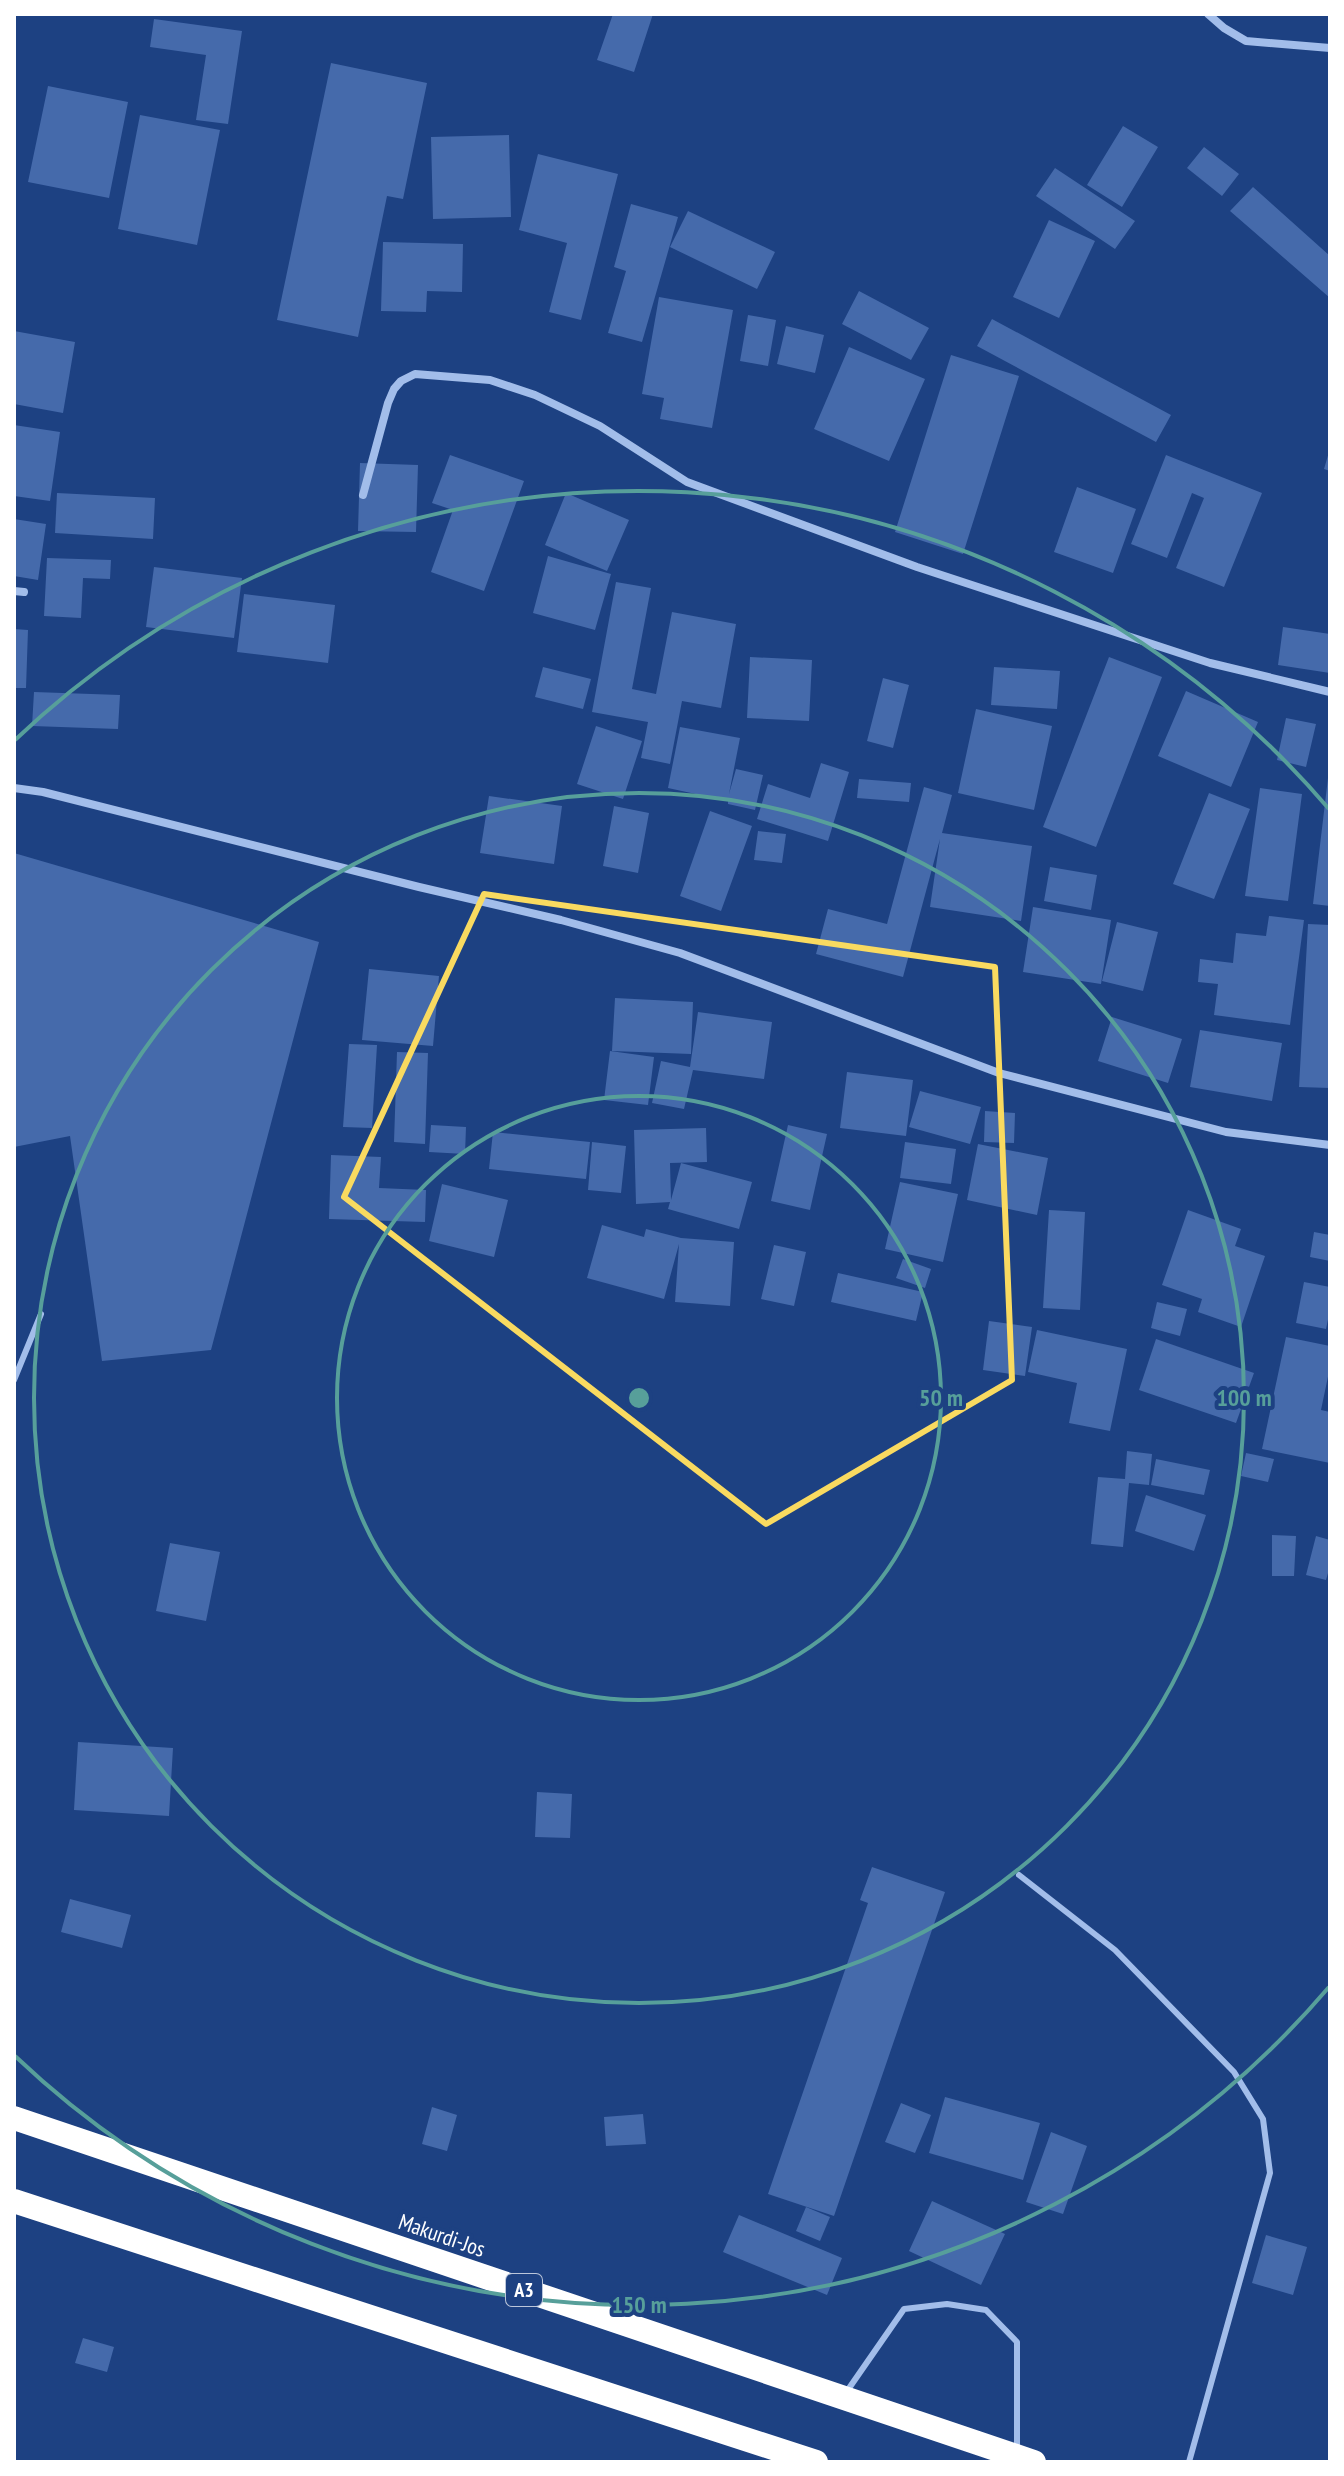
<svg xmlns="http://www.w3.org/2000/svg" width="1344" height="2476" font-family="'PT Sans Narrow',sans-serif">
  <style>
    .building { fill: #456aab }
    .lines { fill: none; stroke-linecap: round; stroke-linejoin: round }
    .lane { stroke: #a2bdea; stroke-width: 6 }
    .street { stroke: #a2bdea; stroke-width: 8 }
    .highway { stroke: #fff; stroke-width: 24 }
    .marked { fill: none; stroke: #f9da60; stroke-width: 6; stroke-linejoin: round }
    .ring { fill: none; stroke: #579f9a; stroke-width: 4 }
    .labels { text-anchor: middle; stroke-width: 8; stroke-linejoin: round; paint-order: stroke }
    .shield { fill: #1d4182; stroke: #bbc6da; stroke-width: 2 }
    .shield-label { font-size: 20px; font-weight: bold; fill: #fff }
    .street-label { font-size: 22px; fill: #fff; stroke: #1d4182 }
    .centre { fill: #579f9a; stroke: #1d4182; stroke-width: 4 }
    .ring-label { font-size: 24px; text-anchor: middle; font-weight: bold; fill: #579f9a; stroke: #1d4182; stroke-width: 8; stroke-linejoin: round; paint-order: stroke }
  </style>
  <rect width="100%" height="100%" fill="#1d4182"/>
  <!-- building -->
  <path class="building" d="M613,14H653L634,72L597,60Z
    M154,19L242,31L228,124L196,120L206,55L150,47Z
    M331,63L427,83L403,199L387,196L358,337L277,320Z
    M48,86L128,102L109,198L28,182Z
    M140,115L220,130L197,245L118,229Z
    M1123,126L1158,147L1122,207L1087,185Z
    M509,135L511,217L433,219L431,137Z
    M1204,147L1239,174L1222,196L1187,168Z
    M538,154L618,174L581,320L549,312L567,243L519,230Z
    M1055,168L1135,221L1115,249L1036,196Z
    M1253,187L1330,256V298L1230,211Z
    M631,204L678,217L642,342L608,333L626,271L614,267Z
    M688,211L775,252L757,289L670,247Z
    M1049,220L1095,241L1059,318L1013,297Z
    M383,242L463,244L462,292L427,291L426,312L381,311Z
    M859,291L929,328L911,360L842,324Z
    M659,297L733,310L712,428L660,419L664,398L642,394Z
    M748,315L776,320L768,366L740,361Z
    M992,319L1171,415L1156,442L977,346Z
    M786,326L824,335L815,373L777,364Z
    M14,331L75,342L63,413L14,404Z
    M849,347L925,379L889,461L814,429Z
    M951,355L1019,376L963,554L895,532Z
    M14,425L60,432L50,501L14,496Z
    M1329,452H1330V471L1324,469Z
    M450,455L524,481L484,591L431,572L453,510L432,503Z
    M1166,455L1262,493L1224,587L1176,568L1204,498L1192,493L1167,558L1131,544Z
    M360,463L418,465L416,532L358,531Z
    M1077,487L1136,509L1113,573L1054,552Z
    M57,493L155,498L153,539L55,533Z
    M566,493L629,520L607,571L545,545Z
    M14,519L46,524L38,580L14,576Z
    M548,556L611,574L595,630L533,613Z
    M47,558L111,560L110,579L83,578L81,618L44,616Z
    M154,567L242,578L234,638L146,627Z
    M616,582L651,588L632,689L656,694L672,612L736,624L721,708L682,701L670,764L641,758L648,722L592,712Z
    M244,594L335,605L328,663L237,652Z
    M1283,627L1330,634V673L1278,665Z
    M14,629L28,630L26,688H14Z
    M750,657L812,660L809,721L747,718Z
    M1109,657L1162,677L1096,847L1043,827Z
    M543,667L591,679L583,709L535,697Z
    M994,667L1060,671L1057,709L991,705Z
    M883,678L909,685L893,748L867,741Z
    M1186,691L1258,722L1231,787L1158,756Z
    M34,692L120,695L118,729L32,726Z
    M976,709L1052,726L1034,810L958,793Z
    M1286,718L1316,724L1306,767L1277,760Z
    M596,726L642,741L623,799L577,784Z
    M680,727L740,738L729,794L736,769L763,775L755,810L728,804V801L668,788Z
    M821,763L849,772L828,841L757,819L768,784L810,798Z
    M1328,778H1330V906L1313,904Z
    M859,779L911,783L909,802L857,798Z
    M924,787L952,795L942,833L1032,846L1021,921L930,907L940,839L903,977L816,954L828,909L887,924Z
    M1260,788L1302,794L1288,901L1245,896Z
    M1209,793L1250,809L1214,899L1173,884Z
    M489,796L562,806L554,864L480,853Z
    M614,806L649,813L638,873L603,866Z
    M710,811L752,826L721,911L680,896Z
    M758,831L786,834L782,863L754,860Z
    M14,853L319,942L211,1350L102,1361L70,1136L14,1147Z
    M1050,867L1097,875L1091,910L1044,901Z
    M1033,907L1111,920L1101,984L1023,972Z
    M1269,916L1304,920L1290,1025L1214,1015L1218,984L1198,982L1200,959L1233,963L1236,933L1266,936Z
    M1117,922L1158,932L1143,991L1102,981Z
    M1308,924L1330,925V1088L1299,1087Z
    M369,969L439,976L433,1046L362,1040Z
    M615,998L693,1002L691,1054L612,1051Z
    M698,1012L772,1022L764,1079L693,1070L684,1109L652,1103L661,1061L690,1067Z
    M1112,1017L1182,1039L1168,1083L1098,1061Z
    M1200,1030L1282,1043L1272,1101L1190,1087Z
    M349,1044L377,1045L372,1128L343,1127Z
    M610,1051L654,1057L648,1105L604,1100Z
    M397,1052L428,1053L425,1144L394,1142Z
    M847,1072L913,1080L906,1136L840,1128Z
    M920,1091L981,1107L970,1144L909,1127Z
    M985,1111L1015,1113L1014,1143L984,1142Z
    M431,1125L466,1127L465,1154L429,1152Z
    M788,1125L827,1134L810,1210L771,1201Z
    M706,1128L707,1162L670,1163L671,1200L681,1163L752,1182L739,1229L668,1209L670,1202L636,1204L634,1130Z
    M493,1132L590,1142L586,1179L489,1169Z
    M592,1142L626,1146L621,1193L588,1190Z
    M905,1142L956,1149L951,1184L900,1178Z
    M978,1144L1048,1158L1037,1215L967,1200Z
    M331,1155L381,1157L379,1188L426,1190L425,1222L329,1219Z
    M900,1182L958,1194L943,1262L885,1249Z
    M442,1184L508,1200L494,1257L429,1241Z
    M1049,1210L1085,1212L1080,1310L1043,1308Z
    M1188,1210L1241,1229L1235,1246L1265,1256L1241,1327L1198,1312L1202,1299L1162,1285Z
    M602,1225L644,1237L646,1229L681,1238L734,1242L730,1306L675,1302L679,1244L664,1299L587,1278Z
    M1314,1232L1330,1235V1261L1310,1257Z
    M774,1245L806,1252L794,1306L761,1299Z
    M903,1259L931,1269L925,1288L896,1278Z
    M838,1273L923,1292L916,1321L831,1302Z
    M1304,1282L1330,1287V1310L1326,1329L1296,1323Z
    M1157,1302L1187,1309L1180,1336L1151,1328Z
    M989,1321L1032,1327L1025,1376L983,1370Z
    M1037,1330L1127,1349L1110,1431L1069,1423L1077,1383L1028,1372Z
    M1286,1337L1330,1346V1367L1321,1410L1330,1412V1463L1262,1449Z
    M1156,1339L1254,1373L1236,1423L1139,1390Z
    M1127,1451L1152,1454L1149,1485L1129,1483L1123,1547L1091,1544L1098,1477L1125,1479Z
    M1246,1453L1274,1459L1268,1482L1241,1476Z
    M1156,1459L1210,1470L1204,1495L1151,1485Z
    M1146,1495L1206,1515L1194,1551L1135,1531Z
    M1272,1535L1296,1536L1294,1576H1272Z
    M1316,1536L1330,1540V1566L1326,1580L1306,1575Z
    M170,1543L220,1552L206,1621L156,1611Z
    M78,1742L173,1748L169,1816L74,1810Z
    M537,1792L572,1794L570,1838L535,1837Z
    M872,1867L945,1892L834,2216L768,2194L868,1903L860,1900Z
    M70,1899L131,1915L122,1948L61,1932Z
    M945,2097L1040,2123L1023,2180L929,2153Z
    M901,2103L931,2115L915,2153L885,2142Z
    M432,2107L457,2115L447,2151L422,2144Z
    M643,2114L646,2144L606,2146L604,2117Z
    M1051,2132L1087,2146L1063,2214L1026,2202Z
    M932,2201L1005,2234L981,2285L909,2251Z
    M806,2207L830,2217L820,2241L796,2231Z
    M739,2215L842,2258L827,2295L723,2252Z
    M1266,2235L1307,2247L1293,2295L1252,2283Z
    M83,2338L114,2347L107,2372L75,2363Z"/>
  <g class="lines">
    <!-- lane -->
    <path class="lane" d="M14,1380L41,1314
      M1019,1875L1115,1950L1234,2072L1263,2119L1270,2173L1189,2462
      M845,2394L904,2309L947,2304L986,2310L1017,2342V2448"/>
    <!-- street -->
    <path class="street" d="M1208,14L1224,28L1246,41L1330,48
      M363,495L388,403L394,389L401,381L415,374L490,380L535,395L600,426L687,482L917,567L1210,663L1330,692
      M14,591L24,592
      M14,788L43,792L419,887L561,920L680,953L999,1073L1226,1132L1330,1145"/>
    <!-- highway -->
    <path class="highway" d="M14,2118L1034,2462
      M14,2201L816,2462"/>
  </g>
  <!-- marked area -->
  <path class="marked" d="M484,894L995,967L1012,1380L766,1524L344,1197Z"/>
  <!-- distance rings -->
  <g class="ring">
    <circle cx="639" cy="1398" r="302"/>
    <circle cx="639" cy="1398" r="605"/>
    <path d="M1329 1987A907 907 0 0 1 15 2056M15 740A907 907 0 0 1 1329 809"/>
  </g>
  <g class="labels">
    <!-- shield labels -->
    <rect class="shield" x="506" y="2274" width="36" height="32" rx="6"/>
    <g class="shield-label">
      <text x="524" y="2297">A3</text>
    </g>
    <!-- street labels -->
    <g class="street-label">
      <text transform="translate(442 2235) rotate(19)" y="8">Makurdi-Jos</text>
    </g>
  </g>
  <circle cx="639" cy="1398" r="12" class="centre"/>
  <g class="ring-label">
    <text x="941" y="1406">50 m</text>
    <text x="1244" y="1406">100 m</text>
    <text x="639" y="2313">150 m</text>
  </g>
  <!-- border -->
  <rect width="1344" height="2476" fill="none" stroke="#ffffff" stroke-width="32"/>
</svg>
